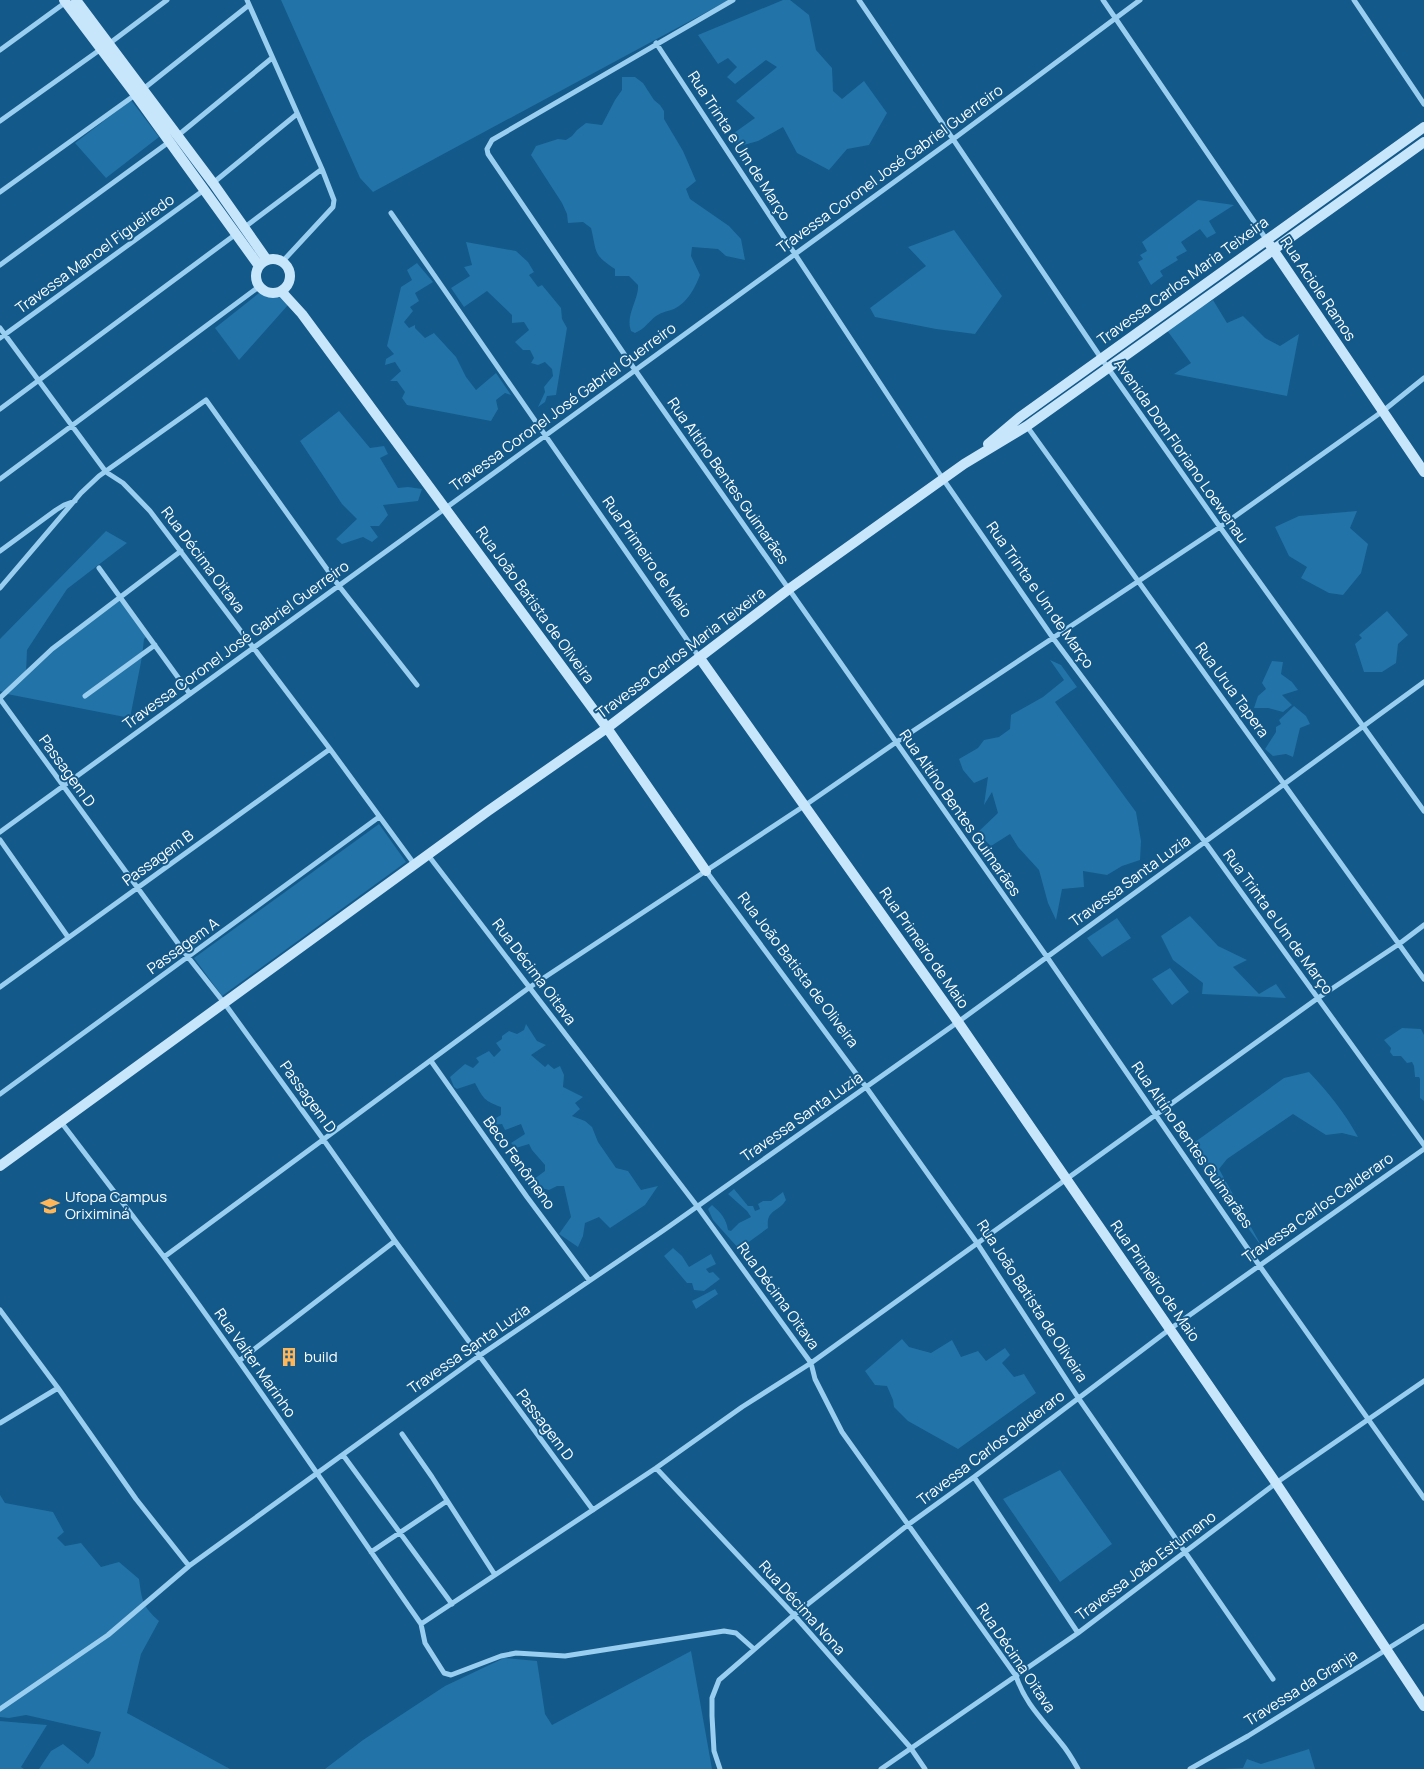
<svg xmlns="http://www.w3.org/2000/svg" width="1424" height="1769" font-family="Manrope,sans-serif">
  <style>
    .green { fill: #2273a8 }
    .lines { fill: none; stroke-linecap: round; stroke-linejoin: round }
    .street { stroke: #9acef0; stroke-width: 5 }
    .secondary { stroke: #c8e6fb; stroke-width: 10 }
    .labels { text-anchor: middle; stroke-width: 4; stroke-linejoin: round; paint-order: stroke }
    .street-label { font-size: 15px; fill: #fff; stroke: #13598a }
    .poi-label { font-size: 15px; fill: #fff; stroke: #13598a; text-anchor: start }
  </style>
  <rect width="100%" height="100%" fill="#13598a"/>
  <!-- green -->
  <path class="green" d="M281,0H729L373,192L360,178Z
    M783,0H790L809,15L816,50L832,68L833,91L842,99L864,81L887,113L869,145L847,149L829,170L797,153L783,127L758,141L740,146L727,138L755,118L736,101L777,67L766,60L735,84L727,77L737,67L728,58L718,64L698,35Z
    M622,77H635L643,83L654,100L660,105L664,111V119L683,151L696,181L686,189L690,199L729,226L741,239L745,260L726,256L718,249L692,247L691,256L700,275C695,288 687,303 674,309C668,311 662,312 656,316C648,322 645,329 635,333L631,331C625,315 639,300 638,285L629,276H615V269C592,254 597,252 591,228L583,222L568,223L567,214L562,203L531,155L536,146L558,139L566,140L572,136L577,130L586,123L602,125L615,100L622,90Z
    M131,100L159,137L106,178L75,143Z
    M1198,200L1234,205L1209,221L1216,233L1207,238L1200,229L1181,242L1187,251L1176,257L1178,260L1160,271L1163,276L1151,285L1138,262L1143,259L1140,255L1147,251L1142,242Z
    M954,230L1002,296L975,334L936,329L875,317L870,308L926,266L908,247Z
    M466,242L516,251L528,262L534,272L529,275L538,287L542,285L561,308L562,319L567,328L556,395L547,396L545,402L538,407L545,392L544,387L553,376L552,369L545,362L538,365L531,363L534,358L530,350H523L515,342L529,330L524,322L512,323V315L487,291L464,307L451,288L470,276L464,267L472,265Z
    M417,263L433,282L415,293L419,301L410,307L413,311L404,322L409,328L415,325V328L425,338L434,333L456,357L466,377L476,390L496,373L511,395L505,393L496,400L498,409L491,421L407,405L402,398L405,392L397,381H390L401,371L395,362L385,365L386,359L394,354L387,346L401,287L412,280L407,270Z
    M259,293L270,297H281L288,305L239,360L215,328Z
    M1213,300L1227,323L1243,316L1265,338L1280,346L1299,334L1287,396L1174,374L1191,363L1166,329Z
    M339,411L370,448L384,446L388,454L380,458L398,488L408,487L422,489L418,501L383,505L388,515L379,526H370L378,537L372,542L363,537L342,544L336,539L357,519L342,504L300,441Z
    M1357,511L1350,528L1368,544L1361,573L1343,595L1329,593L1301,578L1307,567L1289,556L1275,527L1299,516Z
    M106,531L127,543L67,589L27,650L26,673L3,692L0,691V639Z
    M120,599L147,636L144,639L142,657L130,718L7,694L54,647Z
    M1387,611L1408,635L1398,644L1396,663L1382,672H1364L1355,644L1362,638L1359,635Z
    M1050,660L1061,665L1077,687L1055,702L1136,812L1141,841L1140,860L1122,866L1107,875L1083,871L1084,887L1062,889L1056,920L1048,903L1039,870L1018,847L1010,834L991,846L977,833L998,813L992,792L984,805L988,777L974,783L963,770L959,759L978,748L984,740L999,737L1010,729L1011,715L1043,697L1064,680Z
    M1272,661L1283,662L1281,674L1292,682L1298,690L1282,695L1292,705L1283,712L1268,708H1254L1258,696L1266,689L1262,683Z
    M1294,706L1306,716L1310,724L1300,728L1293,757L1286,754L1273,756L1265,749L1276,732V727L1281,724L1279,720Z
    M379,824L406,862L222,996L194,958Z
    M1190,916L1218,946L1247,960L1233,967L1259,994L1276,984L1286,998L1202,994L1203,983L1173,960L1161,936Z
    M1117,918L1131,938L1102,957L1087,938Z
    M1170,968L1189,992L1172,1005L1152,979Z
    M526,1024L537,1041L546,1045L531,1055L545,1067L548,1064L554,1069L560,1066L564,1075L563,1087L583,1097L575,1103L580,1109L572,1116L585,1121L592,1127L598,1142L616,1168L628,1171L641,1190L658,1186L645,1205L610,1228L599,1217L585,1223L583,1236L578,1247L559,1234L571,1217L564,1186H557L549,1190L541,1188L534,1179L545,1171V1165L532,1150L529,1144L516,1148L511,1143L525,1134L521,1124L505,1130L502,1124L493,1125L491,1121L501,1115V1107C484,1101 483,1098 475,1083L457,1089L454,1087L450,1077L465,1064L473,1068L479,1062L476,1058L489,1051L494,1057L501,1050L496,1043L502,1039V1036L509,1031L517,1034L524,1030Z
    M1402,1028L1421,1029L1424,1035V1101L1420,1098V1079L1419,1077H1415L1414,1066L1412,1062L1407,1063L1401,1056H1393L1390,1052L1391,1048L1384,1040Z
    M1309,1072C1328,1092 1345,1113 1358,1137L1342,1133L1326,1135L1293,1114L1227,1159L1219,1169L1262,1247L1188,1147L1284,1078Z
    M734,1189L748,1206H753L755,1211L760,1209L758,1204L763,1201H771L783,1192L786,1200C778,1213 766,1209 768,1228L739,1249L713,1220L708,1209L712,1205C721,1213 726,1218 728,1230L731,1231L739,1223L751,1217L747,1211L728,1194Z
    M673,1248L682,1256L689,1267L711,1254L716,1264L706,1269L709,1273L713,1272L720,1279L704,1291L694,1290L692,1283H687L664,1256Z
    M715,1289L718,1294L696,1309L692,1301Z
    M902,1339L909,1347L931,1353L952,1340L961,1357L978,1351L986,1361L1005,1348L1010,1355L1002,1363L1014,1377L1024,1374L1036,1393L958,1449L908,1421L894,1407L893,1400L887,1386L875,1385L865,1371Z
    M1060,1470L1112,1544L1060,1582L1003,1499Z
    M0,1495L5,1503L53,1512L64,1532L57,1538L65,1546L81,1543L101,1567L119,1562L139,1579C142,1600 142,1606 159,1621L141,1654L127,1713L230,1769H39L51,1751L63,1744L88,1764L94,1756L101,1732L26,1715L9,1718L0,1717Z
    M691,1651L712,1769H325L363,1740L445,1686L504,1658L537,1661L545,1714L552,1725Z
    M0,1721L47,1725L21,1767L24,1769H0Z
    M1309,1749L1315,1769H1222L1243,1768L1247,1759L1261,1764Z"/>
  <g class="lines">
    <!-- street -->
    <path class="street" d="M247,0L322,169L334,200L333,207L283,261
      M733,0L492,140L487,149L488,154L635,370L1047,957L1259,1265L1424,1498
      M859,0L1101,358L1220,527L1424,811
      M1103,0L1266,239
      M1354,0L1424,104
      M110,43L167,0
      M656,43L943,479L1053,638L1205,842L1424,1145
      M0,50L66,2
      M142,90L249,5
      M0,121L101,49
      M176,137L272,58
      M213,183L297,114
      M0,192L135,95
      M391,213L699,657
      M245,227L322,169
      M0,265L169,142
      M0,328L106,472L123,483L150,511L330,749L415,865
      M0,338L204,190
      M0,409L236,234
      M1026,425L1424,979
      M0,479L260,286
      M0,551L56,510L64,505L75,501
      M99,568L190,694
      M0,588L81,493L99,476L206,400L339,586L417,685
      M85,696L155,645
      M0,698L52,649L181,551
      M0,699L188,957L225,1004L323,1139L395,1241L593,1510
      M0,832L952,140L1140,0
      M0,840L68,937
      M428,855L697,1206L811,1363L815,1379L842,1432L1016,1676C1025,1704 1044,1721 1061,1743C1068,1751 1073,1760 1078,1769
      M706,871L866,1087L977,1243L1079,1399L1273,1679
      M0,987L330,749
      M431,1061L527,1197L589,1280
      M0,1094L379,817
      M61,1122C95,1167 130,1212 164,1257C253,1377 336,1502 421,1624L425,1643L444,1673L451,1675L501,1656L516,1653L565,1656L724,1631L736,1633L754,1649
      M164,1257L530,987L804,806L895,743L1220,527L1383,411L1424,378
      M0,1310L58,1388L136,1499L189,1566
      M239,1361L395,1241
      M0,1423L58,1388
      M402,1434L432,1477L495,1575
      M343,1455L452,1604
      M656,1468L794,1615L910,1747L925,1769
      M974,1477L1078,1633
      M371,1552L447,1501
      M421,1624L656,1468L742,1407L811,1363L1318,998L1399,944L1424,925
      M0,1709L108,1635L189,1566L479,1356L664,1230L958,1022L1424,682
      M720,1769L714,1751L712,1716V1698L719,1680L794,1615L909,1524L974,1477L1170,1329L1424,1149
      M881,1769L1078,1633L1276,1483L1424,1381
      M1190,1769L1248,1736L1424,1626"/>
    <!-- secondary -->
    <path class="secondary" d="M64,0L135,94L259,266
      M76,0L213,183L267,260
      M1270,245L1424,472
      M256 276a17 17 0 1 1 34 0a17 17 0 1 1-34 0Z
      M281,291L302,314L607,728L706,871
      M988,444L1020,417L1424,127
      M699,657L958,1022L1276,1483L1424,1706
      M0,1166L488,811L607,728L789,589L964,464L1027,426L1424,142"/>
  </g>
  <!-- icons -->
  <defs>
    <g id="university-bare" transform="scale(1.5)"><path d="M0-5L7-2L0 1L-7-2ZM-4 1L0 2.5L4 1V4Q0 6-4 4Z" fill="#ffb659" stroke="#13598a" stroke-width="2.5" paint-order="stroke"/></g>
    <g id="building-bare" transform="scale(1.5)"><path d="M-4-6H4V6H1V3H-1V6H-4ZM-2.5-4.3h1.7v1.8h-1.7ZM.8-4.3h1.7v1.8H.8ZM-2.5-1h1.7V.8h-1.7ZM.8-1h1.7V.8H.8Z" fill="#ffb659" stroke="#13598a" stroke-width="2.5" paint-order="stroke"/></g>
  </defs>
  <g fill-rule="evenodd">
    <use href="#university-bare" x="50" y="1206"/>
    <use href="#building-bare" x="289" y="1357"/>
  </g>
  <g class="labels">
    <!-- street labels -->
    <g class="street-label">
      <text transform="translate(739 146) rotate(57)" y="5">Rua Trinta e Um de Março</text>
      <text transform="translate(890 169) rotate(-36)" y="5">Travessa Coronel José Gabriel Guerreiro</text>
      <text transform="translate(95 254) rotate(-36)" y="5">Travessa Manoel Figueiredo</text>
      <text transform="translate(1183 281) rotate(-36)" y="5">Travessa Carlos Maria Teixeira</text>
      <text transform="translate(1318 289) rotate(56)" y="5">Rua Aciole Ramos</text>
      <text transform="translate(563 407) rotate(-36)" y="5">Travessa Coronel José Gabriel Guerreiro</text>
      <text transform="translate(1181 451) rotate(55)" y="5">Avenida Dom Floriano Loewenau</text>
      <text transform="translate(728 481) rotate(55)" y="5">Rua Altíno Bentes Guimarães</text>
      <text transform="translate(647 557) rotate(55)" y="5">Rua Primeiro de Maio</text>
      <text transform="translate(203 560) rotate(53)" y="5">Rua Décima Oitava</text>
      <text transform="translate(1040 595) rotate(55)" y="5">Rua Trinta e Um de Março</text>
      <text transform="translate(535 605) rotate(54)" y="5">Rua João Batista de Oliveira</text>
      <text transform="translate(236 645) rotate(-36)" y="5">Travessa Coronel José Gabriel Guerreiro</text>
      <text transform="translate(681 653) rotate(-37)" y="5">Travessa Carlos Maria Teixeira</text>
      <text transform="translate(1232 690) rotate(54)" y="5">Rua Urua Tapera</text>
      <text transform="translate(67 771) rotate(54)" y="5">Passagem D</text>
      <text transform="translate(960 813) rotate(55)" y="5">Rua Altíno Bentes Guimarães</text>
      <text transform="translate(158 858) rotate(-36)" y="5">Passagem B</text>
      <text transform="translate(1130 881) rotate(-36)" y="5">Travessa Santa Luzia</text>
      <text transform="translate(1278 922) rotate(54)" y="5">Rua Trinta e Um de Março</text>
      <text transform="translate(183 946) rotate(-36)" y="5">Passagem A</text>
      <text transform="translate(924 948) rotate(55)" y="5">Rua Primeiro de Maio</text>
      <text transform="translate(798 970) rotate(53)" y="5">Rua João Batista de Oliveira</text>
      <text transform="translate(534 972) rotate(53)" y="5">Rua Décima Oitava</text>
      <text transform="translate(308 1097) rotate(54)" y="5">Passagem D</text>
      <text transform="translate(802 1117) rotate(-35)" y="5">Travessa Santa Luzia</text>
      <text transform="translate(1192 1145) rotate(55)" y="5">Rua Altíno Bentes Guimarães</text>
      <text transform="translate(519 1163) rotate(54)" y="5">Beco Fenômeno</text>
      <text transform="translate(1318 1208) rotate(-35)" y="5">Travessa Carlos Calderaro</text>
      <text transform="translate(1155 1281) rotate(55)" y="5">Rua Primeiro de Maio</text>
      <text transform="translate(778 1296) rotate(54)" y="5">Rua Décima Oitava</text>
      <text transform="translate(1032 1301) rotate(57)" y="5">Rua João Batista de Oliveira</text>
      <text transform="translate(469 1349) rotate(-35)" y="5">Travessa Santa Luzia</text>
      <text transform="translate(255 1363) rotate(55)" y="5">Rua Valter Marinho</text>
      <text transform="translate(545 1425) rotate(53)" y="5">Passagem D</text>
      <text transform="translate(991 1448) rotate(-37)" y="5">Travessa Carlos Calderaro</text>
      <text transform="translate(1146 1566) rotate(-37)" y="5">Travessa João Estumano</text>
      <text transform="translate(802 1608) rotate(48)" y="5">Rua Décima Nona</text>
      <text transform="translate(1016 1658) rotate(56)" y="5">Rua Décima Oitava</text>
      <text transform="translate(1301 1688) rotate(-32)" y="5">Travessa da Granja</text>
    </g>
    <!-- poi labels -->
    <g class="poi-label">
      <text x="65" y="1202">Ufopa Campus<tspan x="65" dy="17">Oriximiná</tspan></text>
      <text x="304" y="1362">build</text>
    </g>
  </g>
</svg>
